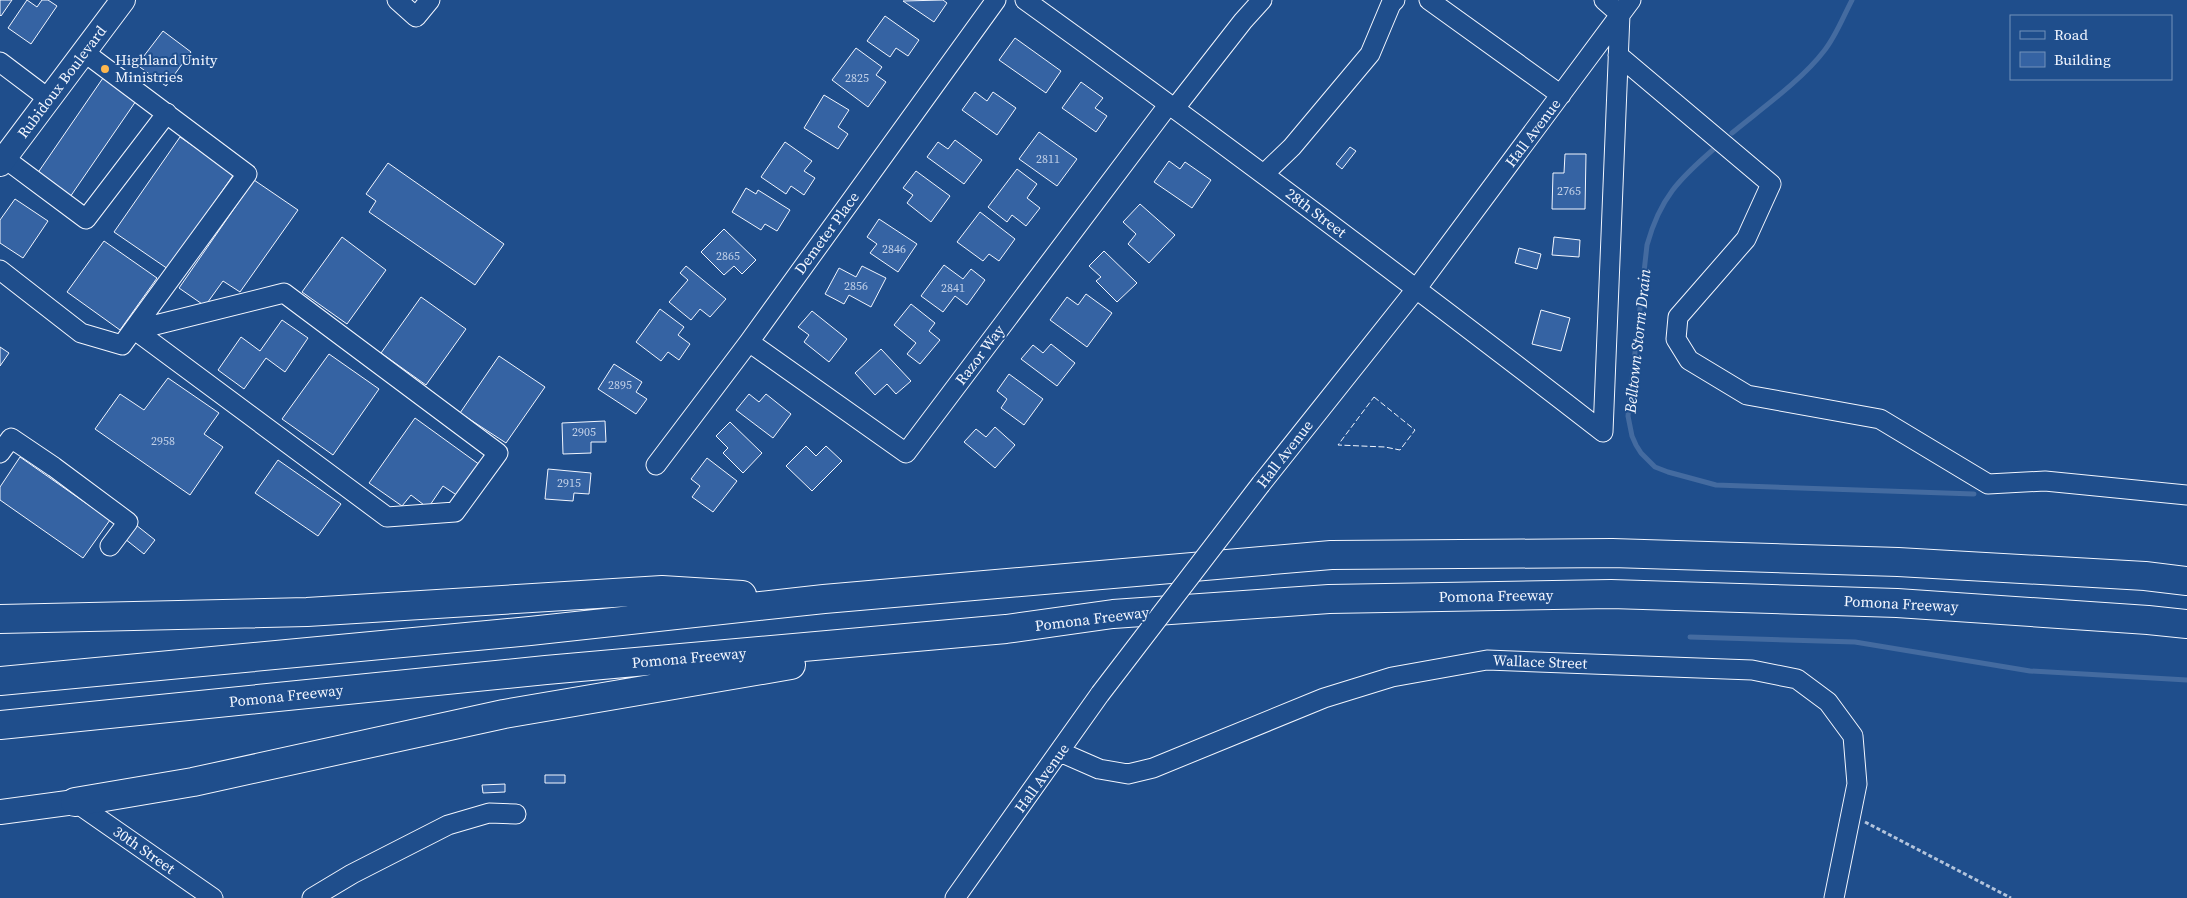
<svg xmlns="http://www.w3.org/2000/svg" width="2187" height="898" font-family="'Source Serif 4',serif">
  <style>
    .lines { fill: none; stroke-linecap: round; stroke-linejoin: round }
    .stream { stroke: #446ba0; stroke-width: 5 }
    .building { fill: #3563a3; stroke: #f2f6ff }
    .minor-casing { stroke: #f2f6ff; stroke-width: 21 }
    .major-casing { stroke: #f2f6ff; stroke-width: 26 }
    .highway-casing { stroke: #f2f6ff; stroke-width: 30 }
    .path { stroke: #b3c4dc; stroke-width: 3; stroke-dasharray: 4 2.5; stroke-linecap: butt }
    .minor { stroke: #1f4e8c; stroke-width: 19 }
    .major { stroke: #1f4e8c; stroke-width: 24 }
    .highway { stroke: #1f4e8c; stroke-width: 28 }
    .minor-bridge-casing { stroke: #f2f6ff; stroke-width: 21; stroke-linecap: butt }
    .minor-bridge { stroke: #1f4e8c; stroke-width: 19 }
    .fence { stroke: #f2f6ff; stroke-width: 1; stroke-dasharray: 6 2.5; stroke-linecap: butt }
    .poi-dot { fill: #ffb74d; stroke: #1f4e8c; stroke-width: 2 }
    .labels { text-anchor: middle; stroke-width: 4; stroke-linejoin: round; paint-order: stroke }
    .number-label { font-size: 12px; fill: #c3d1e8 }
    .poi-label { font-size: 15px; fill: #f2f6ff; stroke: #1f4e8c; text-anchor: start }
    .street-label { font-size: 15px; fill: #f2f6ff; stroke: #1f4e8c }
    .water-label { font-size: 16px; font-style: italic; fill: #f2f6ff; stroke: #1f4e8c }
  </style>
  <rect width="100%" height="100%" fill="#1f4e8c"/>
  <g class="lines">
    <!-- stream -->
    <path class="stream" d="M1732,133C1761,109 1802,80 1824,51C1836,36 1843,17 1852,0
      M1715,148C1679,179 1660,198 1647,245L1628,416L1632,436L1636,445L1641,453L1655,467L1668,472L1716,485L1974,494
      M1690,637L1855,642L2030,671L2187,680"/>
  </g>
  <!-- building -->
  <path class="building" d="M0,0H12L1,16L0,15Z
    M27,0L37,7L42,0H48L57,6L31,44L8,28Z
    M943,0L947,3L934,22L903,1Z
    M885,16L919,40L908,56L896,48L890,57L867,41Z
    M163,31L191,52L166,86L137,65Z
    M1015,38L1061,71L1046,93L999,60Z
    M856,48L882,67L876,75L886,82L868,107L832,80Z
    M103,78L136,101L70,197L37,174Z
    M1081,82L1103,98L1095,108L1107,116L1096,132L1062,108Z
    M975,92L987,101L993,92L1016,108L997,135L962,110Z
    M824,95L849,110L838,127L848,134L838,149L804,128Z
    M1039,132L1077,159L1057,186L1019,159Z
    M180,137L234,174L168,269L114,232Z
    M955,140L982,160L964,184L927,157L938,142L948,149Z
    M785,142L812,161L804,171L815,178L804,195L791,186L786,194L761,177Z
    M1350,147L1356,151L1342,169L1336,164Z
    M1565,154H1586L1585,209H1552L1553,173H1564Z
    M1169,161L1180,169L1185,162L1211,180L1192,208L1154,182Z
    M388,163L504,244L475,285L369,212L376,201L366,194Z
    M1017,169L1037,184L1027,198L1040,208L1026,226L1012,215L1007,222L988,207Z
    M916,171L950,196L931,222L907,203L913,195L903,188Z
    M254,180L298,210L240,292L223,281L205,306L179,288Z
    M746,188L756,194L758,190L790,210L777,231L765,224L761,230L732,212Z
    M15,199L48,221L23,258L0,243V220Z
    M1140,204L1175,235L1149,263L1128,244L1136,234L1123,222Z
    M980,212L1015,239L999,261L989,254L983,261L957,242Z
    M879,219L917,244L898,272L870,253L877,244L867,237Z
    M724,229L756,260L742,274L734,266L724,275L701,252Z
    M342,237L386,270L347,324L302,292Z
    M1554,237L1580,240L1579,257L1552,255Z
    M104,241L157,278L120,330L67,292Z
    M1519,248L1541,254L1537,269L1515,263Z
    M1104,251L1137,283L1117,302L1096,281L1101,277L1089,266Z
    M944,265L963,279L971,269L985,280L967,305L955,296L943,312L921,296Z
    M686,266L726,299L710,317L700,309L691,320L669,302L688,280L680,273Z
    M862,266L886,278L871,307L849,295L844,304L825,294L839,268L856,277Z
    M1086,294L1112,313L1087,347L1050,320L1067,297L1078,305Z
    M421,297L466,329L426,385L381,353Z
    M911,304L935,323L929,331L940,340L920,364L907,354L916,343L894,325Z
    M660,309L684,327L678,335L690,344L679,360L668,352L661,361L636,342Z
    M1541,310L1570,318L1561,351L1532,344Z
    M812,311L847,339L829,362L804,342L809,335L798,327Z
    M282,320L308,338L285,372L266,358L244,389L218,370L241,337L260,351Z
    M1051,344L1075,363L1057,386L1021,359L1033,345L1043,353Z
    M0,347L9,353L0,366Z
    M881,349L911,381L896,394L887,384L875,395L855,373Z
    M329,354L379,389L333,455L282,419Z
    M499,356L545,387L506,443L460,413Z
    M614,364L642,382L636,392L647,399L636,414L598,389Z
    M1009,374L1043,399L1024,425L1001,408L1007,399L997,391Z
    M168,378L219,413L204,434L223,447L190,495L95,429L120,394L144,410Z
    M749,394L759,402L766,394L791,414L773,438L736,410Z
    M415,418L480,465L458,496L443,486L428,508L411,495L402,506L369,483Z
    M605,421L606,442H591V453L563,454L562,423Z
    M730,422L762,453L743,473L723,453L728,448L716,436Z
    M995,427L1015,445L995,468L964,442L976,429L986,437Z
    M806,446L816,456L826,446L842,461L812,491L786,466Z
    M20,457L110,520L83,558L0,500V487Z
    M707,458L737,481L713,512L692,497L700,486L691,479Z
    M278,460L341,504L318,536L255,493Z
    M548,469L591,473L589,494L574,493L573,501L545,499Z
    M131,521L155,540L144,554L120,535Z
    M545,775H565V783H545Z
    M505,784V792L483,793L482,785Z"/>
  <g class="lines">
    <!-- minor casing -->
    <g class="minor-casing">
      <path id="minor" d="M397,0L416,17L430,0
        M1025,0C1220,140 1412,284 1603,432
        M1429,0L1561,95
        M1618,55L1771,184L1746,239L1678,317L1676,339L1689,360L1747,395L1880,419L1988,484L2045,481L2187,495
        M0,62L49,99
        M1175,108L1243,21L1262,0
        M4,158L86,219L167,113
        M1264,174L1292,147L1370,54L1391,4L1395,0
        M0,270L81,333L122,345L247,174L84,52
        M284,293L498,453L455,512L387,517L135,330Z
        M749,342L906,453L1169,104
        M1603,432L1620,14L1604,0
        M0,453L11,438L54,467L128,522L110,546
        M656,465L749,342L996,0
        M1261,484L1417,288L1631,0
        M1060,752L1099,769L1128,774L1153,768L1324,698L1392,677L1487,660L1752,670L1797,679L1828,702L1853,736L1857,784L1834,898
        M75,802L213,898
        M312,898L352,874L448,825L489,813L516,814
        M955,898L1100,694"/>
    </g>
    <!-- major casing -->
    <g class="major-casing">
      <path id="major" d="M0,164L123,0
        M0,812L75,802"/>
    </g>
    <!-- highway casing -->
    <g class="highway-casing">
      <path id="highway" d="M0,619L307,612L662,590L742,595
        M0,681L530,631L824,599L1331,555L1612,553L1898,562L2145,576L2187,581
        M0,725L546,670L1006,629L1113,614L1329,599L1611,594L1897,603L2148,620L2187,624
        M75,802L193,782L504,714L791,665"/>
    </g>
    <!-- path -->
    <path class="path" d="M1865,822L2011,898"/>
    <!-- minor -->
    <use href="#minor" class="minor"/>
    <!-- major -->
    <use href="#major" class="major"/>
    <!-- highway -->
    <use href="#highway" class="highway"/>
    <!-- minor-bridge casing -->
    <g class="minor-bridge-casing">
      <path id="minor-bridge" d="M1100,694L1261,484"/>
    </g>
    <!-- minor-bridge -->
    <use href="#minor-bridge" class="minor-bridge"/>
    <!-- fence -->
    <path class="fence" d="M1374,397L1415,430L1400,450L1385,447L1338,445Z"/>
  </g>
  <!-- markers -->
  <circle class="poi-dot" cx="105" cy="69" r="5"/>
  <g class="labels">
    <!-- number labels -->
    <g class="number-label">
      <text x="857" y="82">2825</text>
      <text x="1048" y="163">2811</text>
      <text x="1569" y="195">2765</text>
      <text x="894" y="253">2846</text>
      <text x="728" y="260">2865</text>
      <text x="856" y="290">2856</text>
      <text x="953" y="292">2841</text>
      <text x="620" y="389">2895</text>
      <text x="584" y="436">2905</text>
      <text x="163" y="445">2958</text>
      <text x="569" y="487">2915</text>
    </g>
    <!-- poi labels -->
    <g class="poi-label">
      <text x="115" y="65">Highland Unity<tspan x="115" dy="17">Ministries</tspan></text>
    </g>
    <!-- street labels -->
    <g class="street-label">
      <text transform="translate(62 82) rotate(-53)" y="5">Rubidoux Boulevard</text>
      <text transform="translate(1533 133) rotate(-53)" y="5">Hall Avenue</text>
      <text transform="translate(1316 213) rotate(37)" y="5">28th Street</text>
      <text transform="translate(827 233) rotate(-54)" y="5">Demeter Place</text>
      <text transform="translate(980 355) rotate(-53)" y="5">Razor Way</text>
      <text transform="translate(1285 454) rotate(-52)" y="5">Hall Avenue</text>
      <text transform="translate(1496 596) rotate(-1)" y="5">Pomona Freeway</text>
      <text transform="translate(1901 604) rotate(3)" y="5">Pomona Freeway</text>
      <text transform="translate(1092 619) rotate(-7)" y="5">Pomona Freeway</text>
      <text transform="translate(689 658) rotate(-5)" y="5">Pomona Freeway</text>
      <text transform="translate(1540 662) rotate(2)" y="5">Wallace Street</text>
      <text transform="translate(286 696) rotate(-6)" y="5">Pomona Freeway</text>
      <text transform="translate(1042 778) rotate(-54)" y="5">Hall Avenue</text>
      <text transform="translate(144 850) rotate(35)" y="5">30th Street</text>
    </g>
    <!-- water labels -->
    <g class="water-label">
      <text transform="translate(1637 341) rotate(-84)" y="6">Belltown Storm Drain</text>
    </g>
  </g>
  <!-- legend -->
  <rect x="2010" y="15" width="162" height="65" fill="#1f4e8c" stroke="#7391ba"/>
  <rect x="2020" y="31" width="25" height="8" fill="#1f4e8c" stroke="#7391ba"/>
  <text x="2054" y="40" font-size="15" fill="#f2f6ff">Road</text>
  <rect x="2020" y="52" width="25" height="15" fill="#3563a3" stroke="#7391ba"/>
  <text x="2054" y="65" font-size="15" fill="#f2f6ff">Building</text>
</svg>
